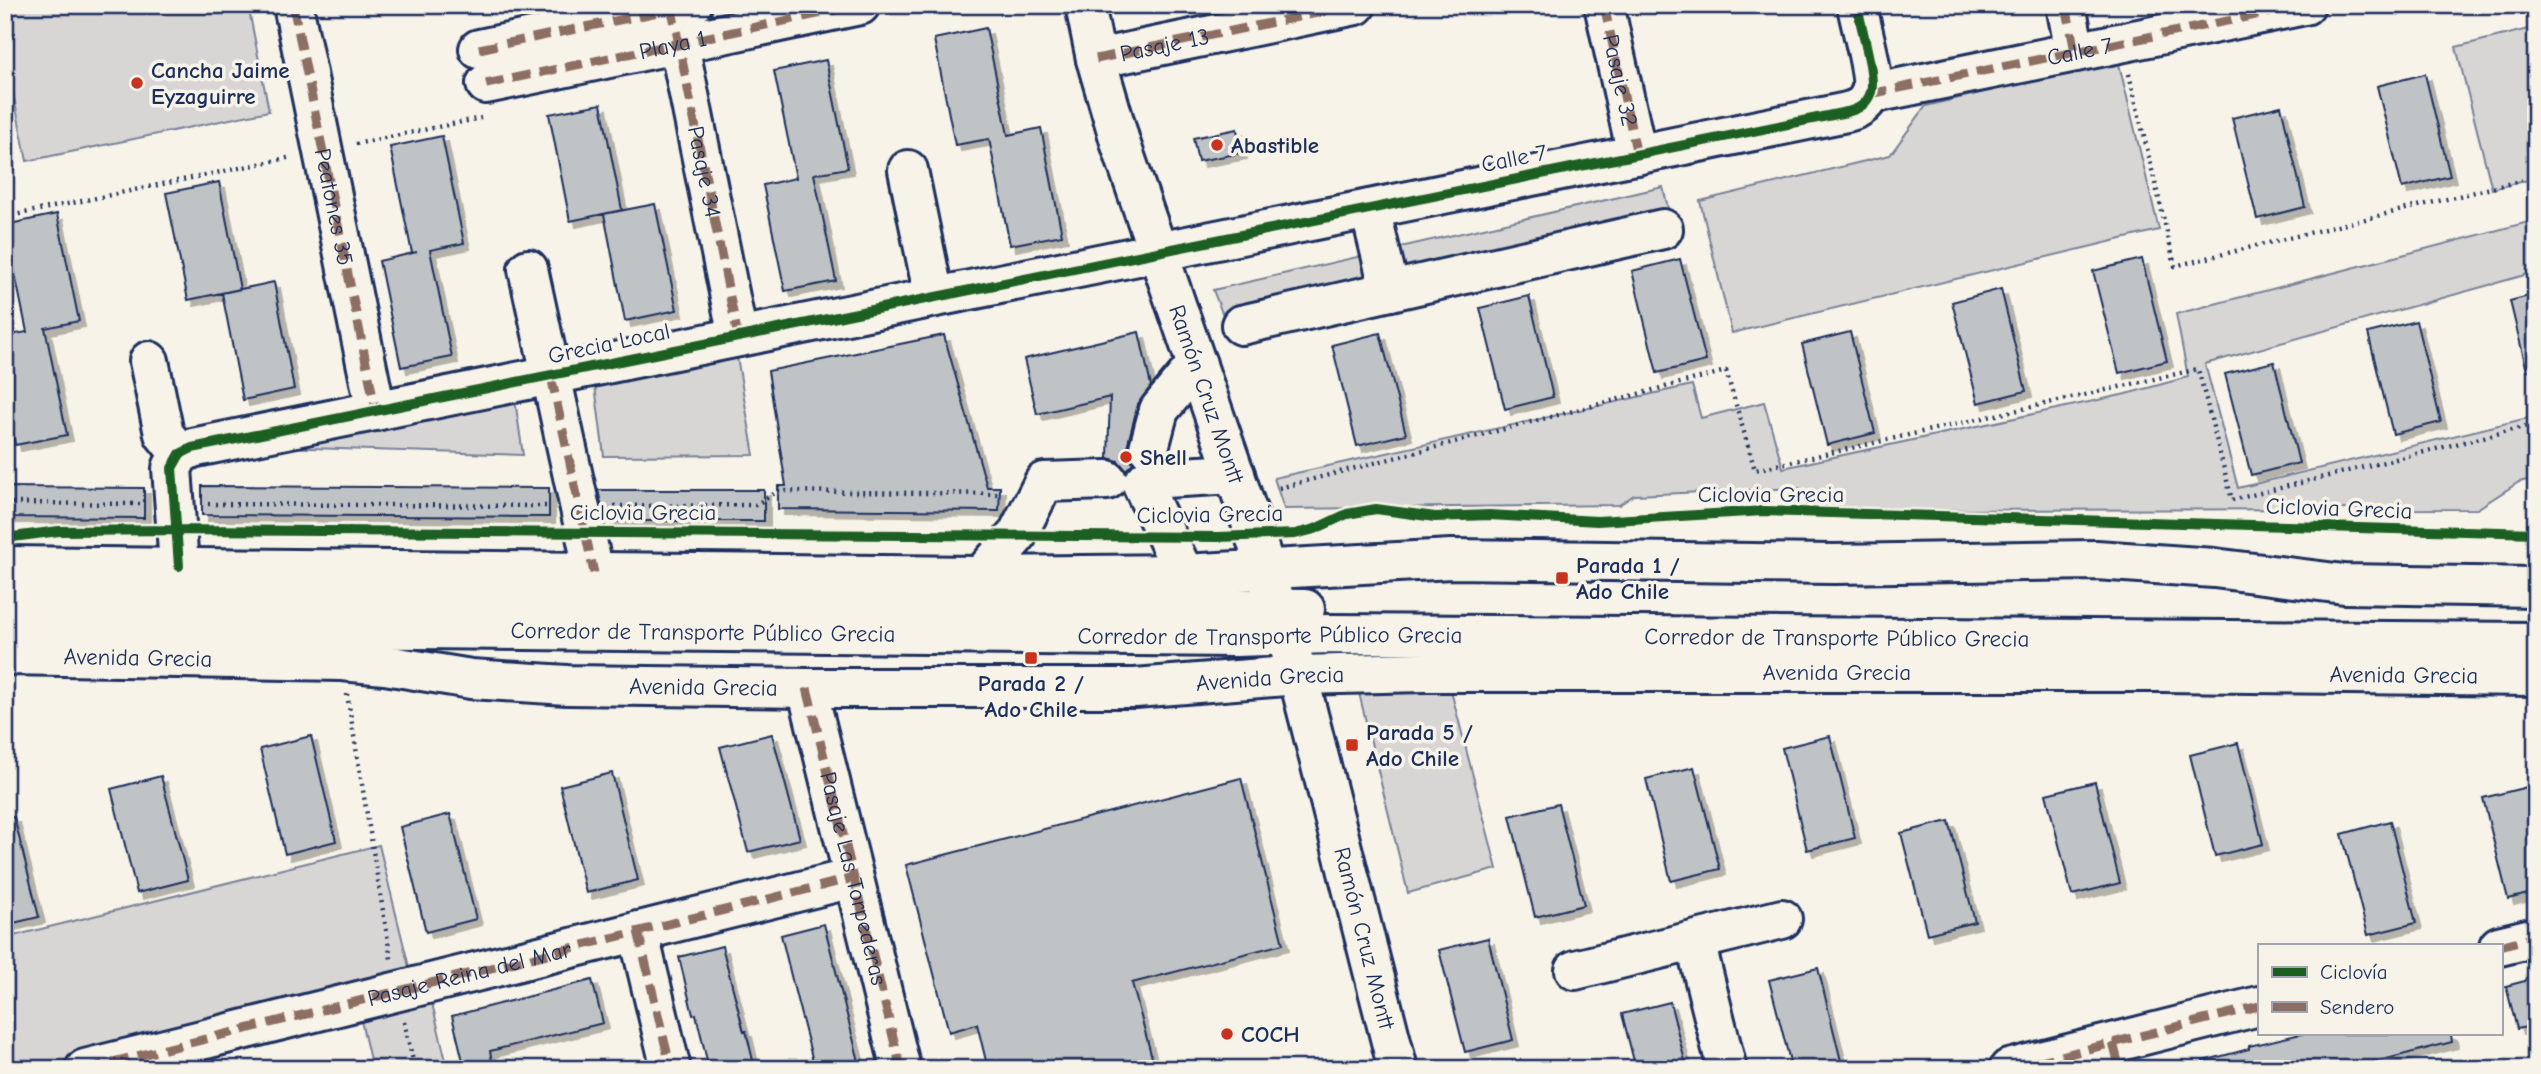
<svg xmlns="http://www.w3.org/2000/svg" width="2541" height="1074" font-family="'Comic Neue',sans-serif">
  <style>
    .green { fill: #d7d6d4; stroke: #798299; stroke-width: 2 }
    .building { fill: #c0c3c5; stroke: #1b2f5e; stroke-width: 2; filter: url(#shadow) }
    .lines { fill: none; stroke-linecap: round; stroke-linejoin: round }
    .minor-casing { stroke: #1b2f5e; stroke-width: 44 }
    .major-casing { stroke: #1b2f5e; stroke-width: 44 }
    .path { stroke: #1b2f5e; stroke-width: 4.5; stroke-dasharray: 2 5; stroke-linecap: butt }
    .minor { stroke: #f7f3e8; stroke-width: 38 }
    .major { stroke: #f7f3e8; stroke-width: 38 }
    .quiet { stroke: #8d6e63; stroke-width: 9; stroke-dasharray: 18 9; stroke-linecap: butt }
    .cycleway-casing { stroke: #f7f3e8; stroke-width: 15 }
    .cycleway { stroke: #1b5e20; stroke-width: 10 }
    .poi-dot { fill: #c8321e; stroke: #f7f3e8; stroke-width: 2.5 }
    .labels { text-anchor: middle; stroke-width: 7; stroke-linejoin: round; paint-order: stroke }
    .street-label { font-size: 23px; fill: #1b2f5e; stroke: #f7f3e8 }
    .poi-label { font-size: 23px; font-weight: bold; fill: #1b2f5e; stroke: #f7f3e8; text-anchor: start }
  </style>
  <defs>
    <filter id="shadow"><feDropShadow dx="6" dy="6" stdDeviation="0" flood-color="#0004"/></filter>
  </defs>
  <rect width="100%" height="100%" fill="#f7f3e8"/>
  <filter id="ink" filterUnits="userSpaceOnUse"><feTurbulence type="fractalNoise" baseFrequency=".0143" numOctaves="2"/><feDisplacementMap in="SourceGraphic" scale="14" xChannelSelector="R" yChannelSelector="G"/><feConvolveMatrix kernelMatrix="1 2 1 2 8 2 1 2 1" color-interpolation-filters="sRGB"/></filter>
  <g filter="url(#ink)">
    <!-- green -->
    <path class="green" d="M5,5H248L269,111L27,161L5,54Z
      M2536,27V178L2492,189L2456,47Z
      M2118,60L2159,230L1732,333L1700,201L1890,155L1926,106Z
      M1663,187L1675,237L1234,343L1213,290Z
      M2536,220V272L2205,364L2238,488L2536,416V478L2519,482L2477,509L1833,510L1800,488L1634,495L1619,505L1284,509L1274,478L1692,385L1701,418L1764,402L1783,468L2126,394L2188,377L2176,314Z
      M736,351L754,455L604,456L594,378Z
      M514,393L523,455L279,447Z
      M1450,687L1497,869L1408,893L1358,689Z
      M379,845L411,975L32,1069H5V938Z
      M430,995L448,1069H372L359,1012Z"/>
    <!-- building -->
    <path class="building" d="M986,28L1008,135L1041,128L1062,235L1010,245L989,139L955,145L934,39Z
      M826,60L848,168L814,174L836,281L785,291L763,185L796,178L774,71Z
      M2425,74L2450,176L2402,188L2377,86Z
      M601,104L622,210L570,221L549,114Z
      M2281,106L2305,207L2257,219L2232,118Z
      M1237,129L1241,153L1198,161L1193,138Z
      M442,136L464,243L430,250L452,357L401,367L379,261L417,252L412,253L390,147Z
      M219,182L240,289L188,300L166,193Z
      M655,204L677,310L625,321L604,214Z
      M57,214L79,321L45,328L67,435L15,445L5,395V336L27,332L5,225Z
      M1680,259L1706,361L1657,373L1632,271Z
      M2142,259L2167,361L2119,373L2093,271Z
      M274,282L294,389L243,400L222,293Z
      M2001,289L2026,391L1978,403L1952,302Z
      M2536,294V370L2527,371L2510,301Z
      M1529,296L1553,397L1505,409L1480,308Z
      M2416,321L2441,422L2393,434L2368,333Z
      M1139,332L1151,386L1138,404L1128,443V454L1133,463L1126,470L1118,461L1108,458L1110,397L1037,414L1024,359Z
      M1850,332L1875,433L1827,445L1802,344Z
      M1380,333L1406,434L1357,446L1332,345Z
      M944,335L987,487H1000L999,511L778,509V486H786L768,371Z
      M2274,362L2299,463L2251,475L2225,374Z
      M202,486L549,488V517L202,515Z
      M5,487L144,488V518L5,517Z
      M598,490H764V521H605Z
      M772,734L800,839L748,852L720,747Z
      M311,736L336,841L285,854L260,749Z
      M1830,736L1855,838L1807,850L1782,748Z
      M2238,743L2263,844L2215,856L2190,755Z
      M1694,767L1720,869L1671,881L1646,779Z
      M612,773L638,880L586,893L560,786Z
      M161,776L188,880L137,893L111,789Z
      M1241,778L1283,944L1132,983L1155,1069H988L977,1024L949,1032L906,865Z
      M2095,782L2120,883L2072,895L2046,794Z
      M2531,786L2536,805V892L2508,899L2483,798Z
      M1558,804L1584,905L1535,917L1510,816Z
      M450,814L476,919L426,932L400,827Z
      M14,817L39,917L5,925V818Z
      M1949,821L1975,922L1927,934L1901,833Z
      M2390,821L2416,923L2368,935L2342,834Z
      M824,924L846,1011L861,1069H815L795,992L781,935Z
      M1488,938L1513,1040L1465,1052L1439,950Z
      M722,946L744,1032L746,1031L755,1069H709L696,1014L693,1015L679,957Z
      M1818,968L1843,1069H1792L1769,980Z
      M2536,978V1025L2517,1029L2506,986Z
      M592,980L603,1023L490,1051L493,1065L478,1069H465L452,1016Z
      M1670,1002L1687,1069H1636L1622,1014Z
      M2301,1034H2451L2452,1042L2348,1069H2204L2203,1061L2249,1049V1046Z"/>
    <g class="lines">
      <!-- minor casing -->
      <g class="minor-casing">
        <g id="minor">
          <path d="M293,5L376,411"/>
          <path d="M671,5L738,337"/>
          <path id="s1" d="M1085,5L1096,59L1121,145L1249,516L1298,675L1398,1069"/>
          <path d="M1604,5L1637,155"/>
          <path d="M2066,5L2075,52"/>
          <path d="M479,49L692,5"/>
          <path d="M1096,59L1356,5"/>
          <path d="M486,84L860,5"/>
          <path id="s2" d="M1870,94L2305,5"/>
          <path d="M908,170L934,297"/>
          <path d="M1370,209L1390,291"/>
          <path d="M528,269L594,573"/>
          <path d="M1241,325L1663,229"/>
          <path d="M149,361L164,434L180,454"/>
          <path d="M1149,448L1159,410L1197,364"/>
          <path d="M1147,479L1235,474"/>
          <path d="M1142,484L1184,574"/>
          <path d="M179,566L172,468L180,454L192,448L1847,112C1859,109 1867,104 1871,92C1876,76 1860,24 1857,5"/>
          <path d="M981,576L1017,535L1044,482L1107,480"/>
          <path d="M5,597L1305,609"/>
          <path id="s3" d="M5,625L1236,637L1329,634L2536,642"/>
          <path id="s4" d="M807,688L901,1069"/>
          <path d="M638,931L671,1069"/>
          <path d="M1695,941L1727,1069"/>
          <path d="M2499,946L2536,937"/>
          <path d="M1575,970L1782,919"/>
          <path id="s5" d="M85,1069L853,878"/>
          <path d="M2009,1069L2259,1006"/>
        </g>
      </g>
      <!-- major casing -->
      <g class="major-casing">
        <g id="major">
          <path d="M5,566L981,576L1184,574L1451,559L1834,564L2096,560L2214,568L2344,584L2536,587"/>
          <path id="s6" d="M5,655L342,661L385,665L471,679L567,685L807,688H1135L1298,675L1425,672H2161L2536,676"/>
        </g>
      </g>
      <!-- path -->
      <path class="path" d="M470,5L472,16
        M2129,74L2175,266L2536,177
        M356,144L481,118
        M5,217L292,157
        M1279,488L1726,371L1755,470L2198,369L2232,500L2536,424
        M5,503L143,504
        M208,504L546,506
        M614,506L755,505L779,491L1000,494
        M347,694L391,959
        M404,1022L415,1069"/>
      <!-- minor -->
      <use href="#minor" class="minor"/>
      <!-- major -->
      <use href="#major" class="major"/>
      <!-- quiet -->
      <g class="quiet">
        <path id="s7" d="M293,5L376,411"/>
        <path id="s8" d="M671,5L738,337"/>
        <path id="s9" d="M1604,5L1637,155"/>
        <path d="M2066,5L2075,52"/>
        <path d="M479,49L692,5"/>
        <path id="s10" d="M1096,59L1356,5"/>
        <path id="s11" d="M486,84L860,5"/>
        <path d="M1870,94L2305,5"/>
        <path d="M551,376L594,573"/>
        <path d="M807,688L901,1069"/>
        <path d="M638,931L671,1069"/>
        <path d="M2499,946L2536,937"/>
        <path d="M2113,1043L2120,1069"/>
        <path d="M85,1069L853,878"/>
        <path d="M2009,1069L2259,1006"/>
      </g>
      <!-- cycleway casing -->
      <g class="cycleway-casing">
        <path id="cycleway" d="M5,538L59,531L175,530L1219,537L1295,534L1315,529L1347,514L1376,509L1435,517L1489,515L1597,521L1764,511L2536,533
          M179,566L172,468L180,454L192,448L1847,112C1859,109 1867,104 1871,92C1876,76 1860,24 1857,5"/>
      </g>
      <!-- cycleway -->
      <use href="#cycleway" class="cycleway"/>
    </g>
  </g>
  <!-- markers -->
  <g class="poi-dot">
    <circle cx="137" cy="83" r="7"/>
    <circle cx="1217" cy="145" r="7"/>
    <circle cx="1126" cy="457" r="7"/>
    <rect x="1555" y="571" width="14" height="14" rx="3.5"/>
    <rect x="1024" y="651" width="14" height="14" rx="3.5"/>
    <rect x="1345" y="738" width="14" height="14" rx="3.5"/>
    <circle cx="1227" cy="1034" r="7"/>
  </g>
  <g class="labels">
    <!-- street labels -->
    <g class="street-label">
      <text dy="8" stroke="none"><textPath href="#s11" startOffset="191">Playa 1</textPath></text>
      <text dy="8" stroke="none"><textPath href="#s10" startOffset="70">Pasaje 13</textPath></text>
      <text dy="8" stroke="none"><textPath href="#s2" startOffset="214">Calle 7</textPath></text>
      <text dy="8" stroke="none"><textPath href="#s9" startOffset="77">Pasaje 32</textPath></text>
      <text transform="translate(1514 158) rotate(-11)" y="8">Calle 7</text>
      <text dy="8" stroke="none"><textPath href="#s8" startOffset="170">Pasaje 34</textPath></text>
      <text dy="8" stroke="none"><textPath href="#s7" startOffset="206">Peatones 35</textPath></text>
      <text transform="translate(609 343) rotate(-12)" y="8">Grecia Local</text>
      <text dy="8" stroke="none"><textPath href="#s1" startOffset="408">Ramón Cruz Montt</textPath></text>
      <text x="1771" y="502">Ciclovia Grecia</text>
      <text transform="translate(2339 508) rotate(2)" y="8">Ciclovia Grecia</text>
      <text x="643" y="520">Ciclovia Grecia</text>
      <text transform="translate(1210 514) rotate(-1)" y="8">Ciclovia Grecia</text>
      <text dy="8" stroke="none"><textPath href="#s3" startOffset="698">Corredor de Transporte Público Grecia</textPath></text>
      <text dy="8" stroke="none"><textPath href="#s3" startOffset="1265">Corredor de Transporte Público Grecia</textPath></text>
      <text dy="8" stroke="none"><textPath href="#s3" startOffset="1832">Corredor de Transporte Público Grecia</textPath></text>
      <text dy="8" stroke="none"><textPath href="#s6" startOffset="133">Avenida Grecia</textPath></text>
      <text dy="8" stroke="none"><textPath href="#s6" startOffset="1834">Avenida Grecia</textPath></text>
      <text dy="8" stroke="none"><textPath href="#s6" startOffset="2401">Avenida Grecia</textPath></text>
      <text dy="8" stroke="none"><textPath href="#s6" startOffset="1267">Avenida Grecia</textPath></text>
      <text dy="8" stroke="none"><textPath href="#s6" startOffset="700">Avenida Grecia</textPath></text>
      <text dy="8" stroke="none"><textPath href="#s4" startOffset="196">Pasaje Las Torpederas</textPath></text>
      <text dy="8" stroke="none"><textPath href="#s1" startOffset="975">Ramón Cruz Montt</textPath></text>
      <text dy="8" stroke="none"><textPath href="#s5" startOffset="396">Pasaje Reina del Mar</textPath></text>
    </g>
    <!-- poi labels -->
    <g class="poi-label">
      <text x="151" y="78">Cancha Jaime<tspan x="151" dy="26">Eyzaguirre</tspan></text>
      <text x="1231" y="153">Abastible</text>
      <text x="1140" y="465">Shell</text>
      <text x="1576" y="573">Parada 1 /<tspan x="1576" dy="26">Ado Chile</tspan></text>
      <text x="1031" y="691" text-anchor="middle">Parada 2 /<tspan x="1031" dy="26">Ado Chile</tspan></text>
      <text x="1366" y="740">Parada 5 /<tspan x="1366" dy="26">Ado Chile</tspan></text>
      <text x="1241" y="1042">COCH</text>
    </g>
  </g>
  <!-- margin -->
  <rect width="2541" height="1074" fill="none" stroke="#f7f3e8" stroke-width="28"/>
  <rect x="14" y="14" width="2513" height="1046" fill="none" stroke="#1b2f5e" stroke-width="2.5" filter="url(#ink)"/>
  <!-- legend -->
  <rect x="2258" y="944" width="245" height="91" fill="#f7f3e8" stroke="#9fa5b1" stroke-width="2"/>
  <rect x="2272" y="967" width="35" height="10" fill="#1b5e20" stroke="#9fa5b1" stroke-width="2"/>
  <text x="2320" y="979" font-size="21" fill="#1b2f5e">Ciclovía</text>
  <rect x="2272" y="1002" width="35" height="10" fill="#8d6e63" stroke="#9fa5b1" stroke-width="2"/>
  <text x="2320" y="1014" font-size="21" fill="#1b2f5e">Sendero</text>
</svg>
